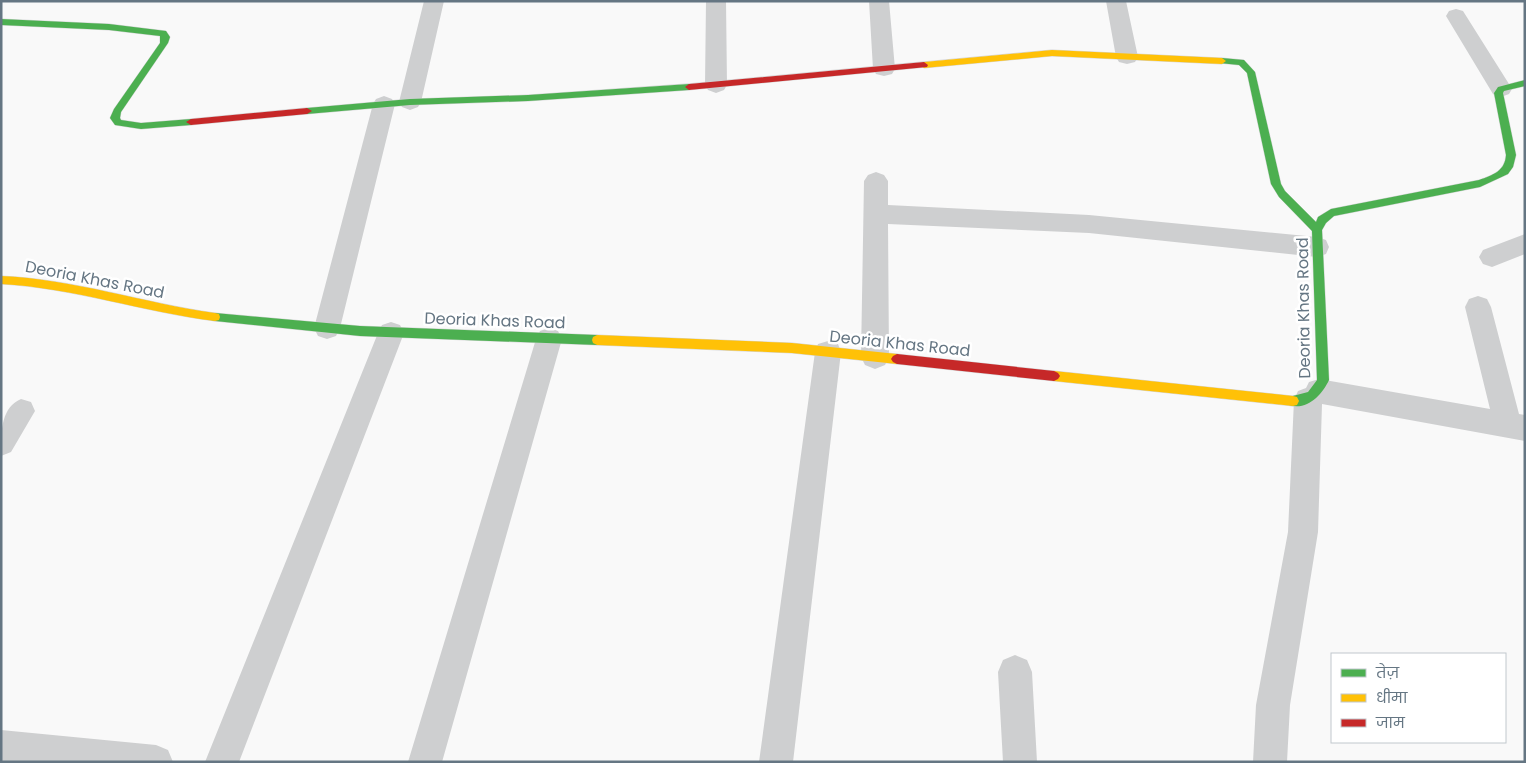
<svg xmlns="http://www.w3.org/2000/svg" width="1526" height="763" font-family="Poppins,'Noto Sans Devanagari',sans-serif">
  <style>
    .lines { fill: none; stroke-linecap: round; stroke-linejoin: round }
    .fast-casing { stroke: #d5d6d7; stroke-width: 1 }
    .slow-casing { stroke: #d5d6d7; stroke-width: 1 }
    .jam-casing { stroke: #d5d6d7; stroke-width: 1 }
    .street { fill: #cecfd0; fill-rule: evenodd }
    .fast { fill: #4caf50; fill-rule: evenodd }
    .slow { fill: #ffc107; fill-rule: evenodd }
    .jam { fill: #c62828; fill-rule: evenodd }
    .labels { text-anchor: middle; stroke-width: 5; stroke-linejoin: round; paint-order: stroke }
    .street-label { font-size: 16px; fill: #657683; stroke: #fff }
  </style>
  <rect width="100%" height="100%" fill="#f9f9f9"/>
  <g class="lines">
    <!-- fast casing -->
    <g class="fast-casing">
      <path id="fast" d="M1,19L109,24L166,31L170,37L168,43L121,112L120,118L121,120L141,123L191,119L196,122L191,125L141,129L115,125L110,118L114,109L160,43V36L109,30L1,25Z
        M1222,58L1244,60L1255,72L1281,184L1285,191L1316,222L1318,217L1331,209L1479,180C1493,175 1505,171 1506,155L1494,93L1498,87L1525,80V86L1504,91L1503,93L1516,155L1513,167L1508,174L1480,187L1334,216L1326,223L1322,230L1329,380C1322,395 1307,411 1289,405L1287,401L1289,397L1308,392L1317,380L1312,231L1279,197L1271,184L1247,73L1239,65L1219,63V59Z
        M689,84L693,87L689,90L528,101L410,105L307,114L302,111L307,108L410,99L528,95Z
        M215,313L360,326L597,335L601,337L602,340L601,343L597,345L360,336L215,321L211,320L210,317L211,314Z"/>
    </g>
    <!-- slow casing -->
    <g class="slow-casing">
      <path id="slow" d="M1052,50L1222,58L1226,61L1222,64L1052,56L924,68L920,65L924,62Z
        M1,276C74,279 143,303 215,313L219,314L220,317L219,320L215,321C143,312 74,288 1,284Z
        M597,335L792,343L897,354L901,356L903,359L901,362L897,364L792,353L597,345L593,343L592,340L593,337Z
        M1054,371L1293,396L1297,397L1299,401L1297,405L1293,406L1054,381L1050,379L1048,376L1050,373Z"/>
    </g>
    <!-- jam casing -->
    <g class="jam-casing">
      <path id="jam" d="M924,62L928,65L927,67L689,90L685,87L689,84Z
        M307,108L312,111L307,114L191,125L186,122L191,119Z
        M897,354L1054,371L1058,373L1060,376L1058,379L1054,381L897,364L893,362L891,359L893,356Z"/>
    </g>
    <!-- street -->
    <path class="street" d="M424,1H444L421,102L418,107L410,110L402,107L399,102Z
      M706,1H726L727,85L724,90L716,93L708,90L705,85Z
      M869,1H889L895,69L892,74L884,76L876,74L873,69Z
      M1106,1H1126L1138,57L1135,62L1127,64L1119,62L1116,57Z
      M1456,9L1463,11L1509,84L1512,89L1509,94L1501,97L1493,94L1446,16L1449,11Z
      M384,96L392,99L395,104L340,328L336,336L327,339L318,336L314,328L373,104L376,99Z
      M876,172L884,175L888,181V205L1089,215L1317,237L1326,240L1329,247L1326,254L1317,257L1089,233L888,224L889,357L885,365L875,369L865,365L861,357L864,181L868,175Z
      M1525,234V254L1492,267L1483,264L1479,257L1483,250Z
      M1478,296L1487,299L1491,307L1519,414L1525,415V441L1322,404L1318,532L1290,705L1287,762H1253L1256,705L1288,532L1294,400L1298,391L1306,388L1309,382L1319,379L1490,409L1465,307L1469,299Z
      M391,322L400,325L404,333L239,762H205L378,333L382,325Z
      M549,328L558,331L562,339L442,762H408L536,339L540,331Z
      M828,341L838,344L841,352L793,762H759L815,352L818,344Z
      M21,399L31,402L35,411L11,452L1,456C1,434 0,408 21,399Z
      M1015,655L1027,660L1032,672L1037,762H1003L998,672L1003,660Z
      M1,730L156,745L168,750L173,762H1Z"/>
    <!-- fast -->
    <use href="#fast" class="fast"/>
    <!-- slow -->
    <use href="#slow" class="slow"/>
    <!-- jam -->
    <use href="#jam" class="jam"/>
  </g>
  <g class="labels">
    <!-- street labels -->
    <g class="street-label">
      <text transform="translate(95 279) rotate(11)" y="6">Deoria Khas Road</text>
      <text transform="translate(1303 308) rotate(-91)" y="6">Deoria Khas Road</text>
      <text transform="translate(495 320) rotate(2)" y="6">Deoria Khas Road</text>
      <text transform="translate(900 343) rotate(6)" y="6">Deoria Khas Road</text>
    </g>
  </g>
  <!-- border -->
  <rect width="1526" height="763" fill="none" stroke="#657683" stroke-width="5"/>
  <!-- legend -->
  <rect x="1331" y="653" width="175" height="90" fill="#ffffff" stroke="#c1c8cd"/>
  <rect x="1341" y="669" width="25" height="8" fill="#4caf50" stroke="#c1c8cd"/>
  <text x="1376" y="678" font-size="15" fill="#657683">तेज़</text>
  <rect x="1341" y="694" width="25" height="8" fill="#ffc107" stroke="#c1c8cd"/>
  <text x="1376" y="703" font-size="15" fill="#657683">धीमा</text>
  <rect x="1341" y="719" width="25" height="8" fill="#c62828" stroke="#c1c8cd"/>
  <text x="1376" y="728" font-size="15" fill="#657683">जाम</text>
</svg>
